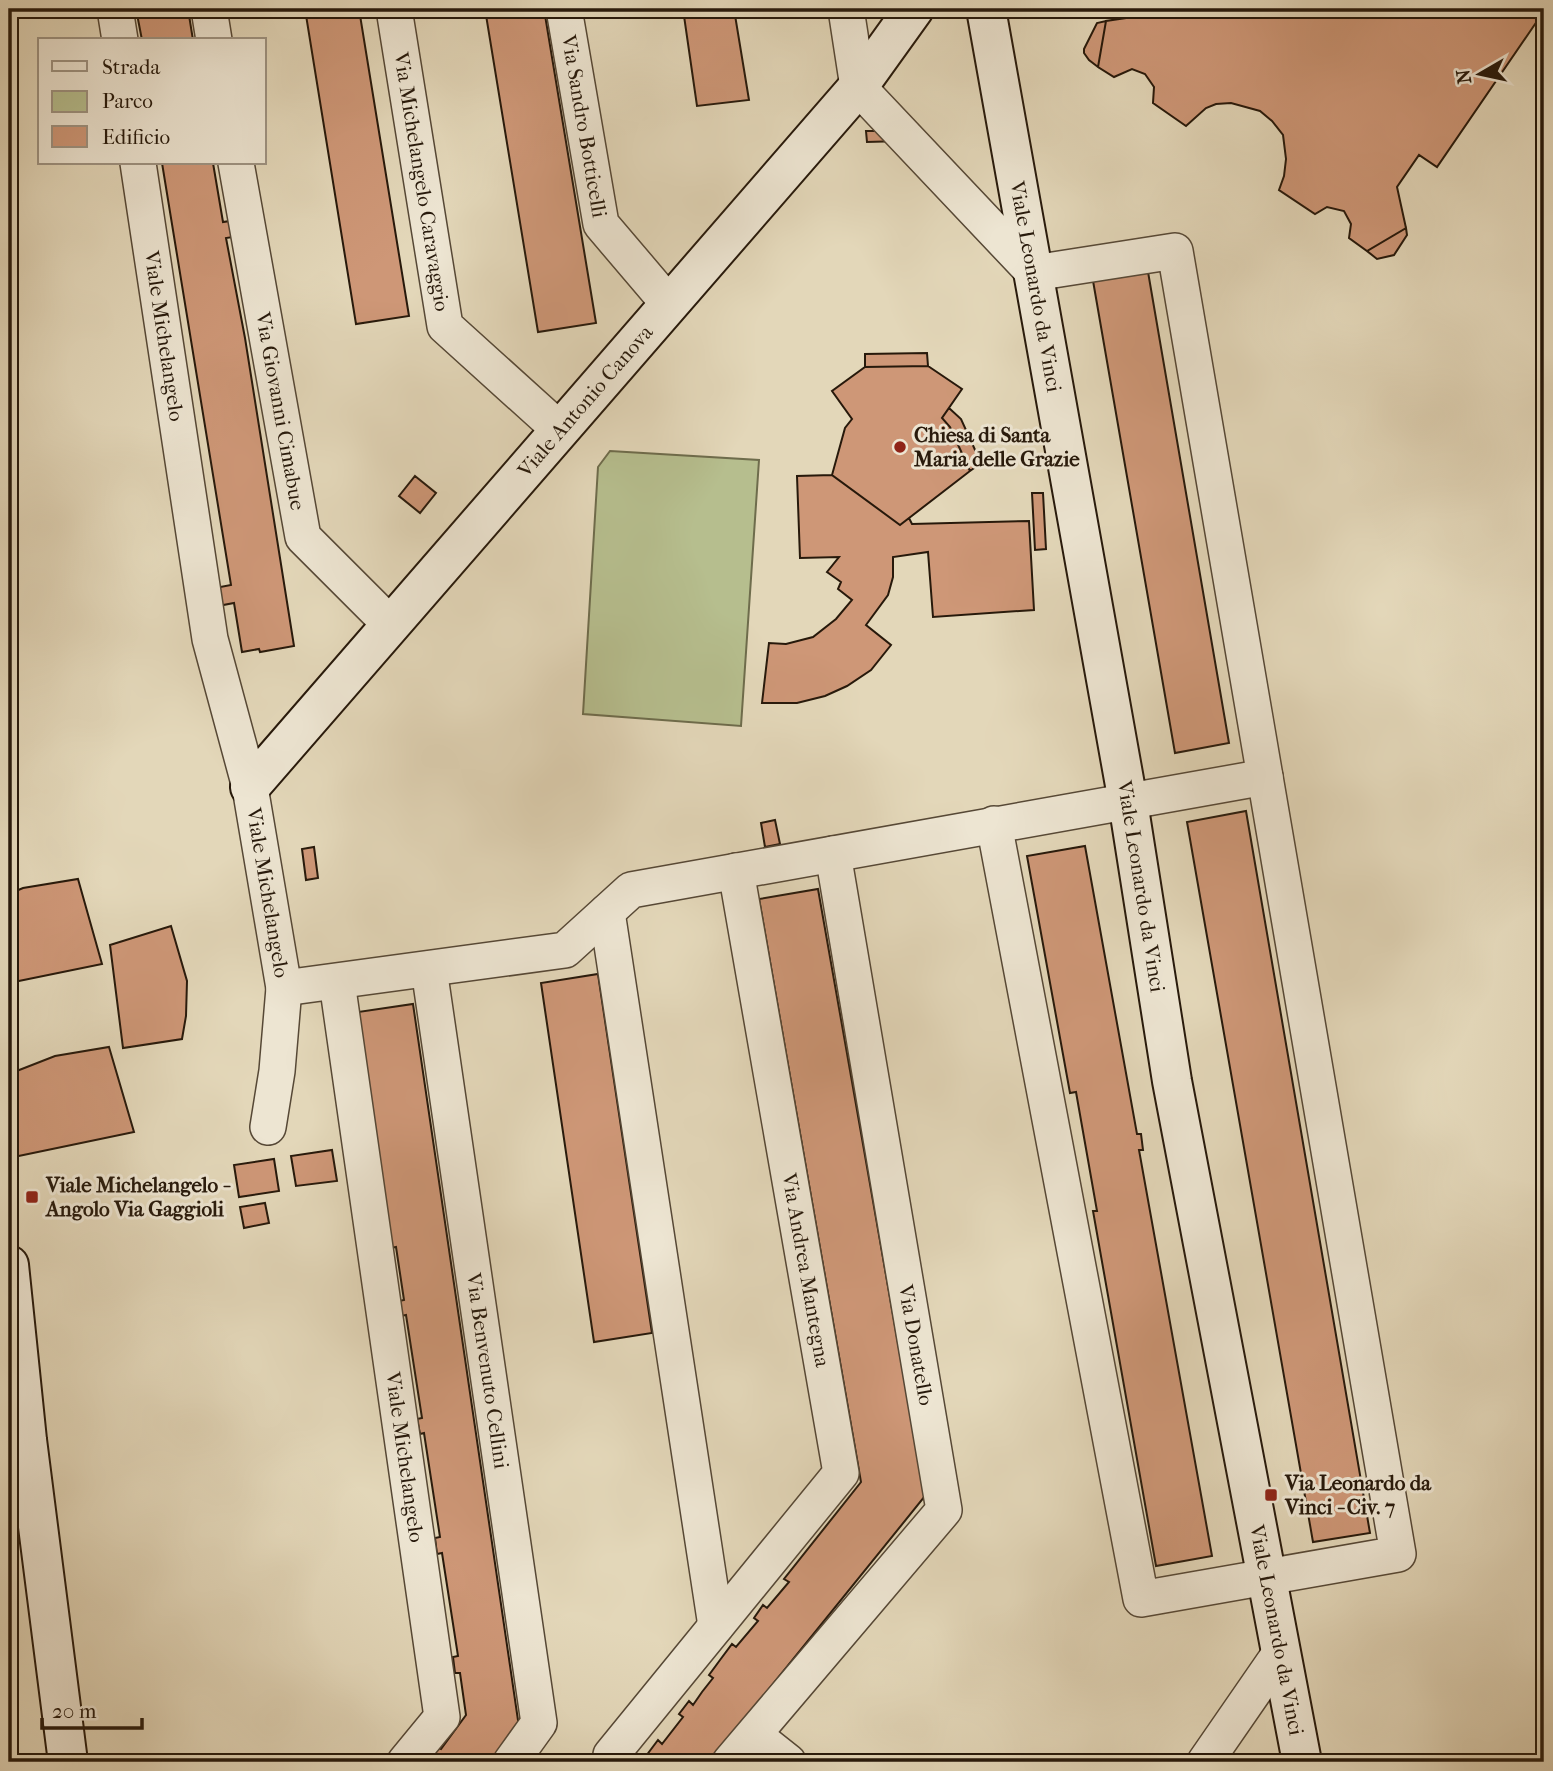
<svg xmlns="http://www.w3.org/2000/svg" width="1553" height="1771" font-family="'IM FELL French Canon',serif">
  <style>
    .green { fill: #b6be8e; stroke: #6e6c4c; stroke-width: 2 }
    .building { fill: #ce9777; stroke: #27190b; stroke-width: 2 }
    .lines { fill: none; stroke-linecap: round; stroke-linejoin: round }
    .street-casing { stroke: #564836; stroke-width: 38 }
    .secondary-casing { stroke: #27190b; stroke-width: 42 }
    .street { stroke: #ede5d2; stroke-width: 35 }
    .secondary { stroke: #ede5d2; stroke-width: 38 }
    .poi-dot { fill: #8f2418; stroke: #ede5d2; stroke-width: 2.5 }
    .labels { text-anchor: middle; stroke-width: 6; stroke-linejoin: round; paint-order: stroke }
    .street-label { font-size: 21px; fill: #27190b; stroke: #ede5d2 }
    .poi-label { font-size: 21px; font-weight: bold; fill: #27190b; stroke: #ede5d2; text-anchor: start }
  </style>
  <rect width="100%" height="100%" fill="#e3d7b9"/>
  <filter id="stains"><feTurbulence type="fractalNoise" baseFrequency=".00286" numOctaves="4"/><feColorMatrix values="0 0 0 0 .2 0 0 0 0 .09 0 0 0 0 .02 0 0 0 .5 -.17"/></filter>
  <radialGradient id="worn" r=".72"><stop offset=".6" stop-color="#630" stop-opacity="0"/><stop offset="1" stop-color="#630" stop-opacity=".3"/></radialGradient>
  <!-- green -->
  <path class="green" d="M610,451L759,460L741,726L583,714L598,467Z"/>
  <!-- building -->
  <path class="building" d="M136,9H188L193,40H142Z
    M305,9H359L409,316L356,324Z
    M485,9H544L596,323L538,332Z
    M683,9H734L749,100L697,106Z
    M1150,9H1544V11L1437,167L1419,155L1397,187L1406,228L1367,251L1349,238L1351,224L1344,211L1327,207L1315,214L1279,190L1284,176L1286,159L1283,135L1272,121L1260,111L1231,103L1216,104L1206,108L1186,126L1153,103L1154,87L1145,74L1132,69L1114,77L1098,67L1106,21L1146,15Z
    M1106,21L1098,67L1089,60L1084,53V49L1097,23Z
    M866,131H899L902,141L867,142Z
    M162,163H213L223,222L230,221L233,237L226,238L245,338L294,646L260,652L259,649L242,652L234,603L218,606L215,588L231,585Z
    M1406,228L1407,235L1394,255L1377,259L1367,251Z
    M1147,266L1229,743L1175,753L1092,275Z
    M927,353L928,366L865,367V354Z
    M928,366L962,389L942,418L950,427L970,471L900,525L832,475L845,428L852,419L832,391L865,367Z
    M949,408L961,419L981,463L970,471L950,427L942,418Z
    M832,475L900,525L909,518L912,524L1029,521L1034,610L933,617L928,552L893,557V577L888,595L866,625L891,645L871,670L847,686L825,696L797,703H762L769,643L786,644L813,637L836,619L852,600L838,589L841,582L827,572L839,557L800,558L797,476Z
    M415,476L436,493L420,513L399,496Z
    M1032,493H1043L1046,549L1035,550Z
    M1246,811L1370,1533L1313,1542L1187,822Z
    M775,820L780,844L765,847L761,823Z
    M1085,846L1137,1134H1141L1143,1150H1139L1212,1556L1156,1566L1093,1211H1097L1076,1092L1070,1093L1027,856Z
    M314,847L318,878L306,880L302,849Z
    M78,879L102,964L9,983V894L23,888Z
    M818,889L925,1496L710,1762H654L646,1756L658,1740L662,1744L683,1717L679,1714L689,1701L693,1705L702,1692L713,1678L709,1675L720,1660L732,1644L736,1647L758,1621L754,1618L763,1605L767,1608L789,1582L784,1579L861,1482L759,899Z
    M171,926L187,981L186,1016L182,1039L123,1048L110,945Z
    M598,974L652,1333L594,1342L541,983Z
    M413,1004L519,1727L493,1762H432L428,1758L436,1747L441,1749L466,1715L460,1673H455L453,1657L458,1656L442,1553L437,1554L435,1538L440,1537L424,1433L420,1434L417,1419L422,1418L406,1315L401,1316L399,1301L404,1300L396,1247L391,1248L358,1012Z
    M109,1047L134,1132L9,1158V1074L55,1056Z
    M332,1150L337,1181L296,1186L291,1156Z
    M274,1159L279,1191L239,1197L234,1165Z
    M265,1203L269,1223L244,1228L240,1207Z
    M9,1711L17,1762H9Z"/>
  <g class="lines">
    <!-- street casing -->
    <g class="street-casing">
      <g id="street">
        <path d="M115,9L120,40"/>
        <path d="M209,9L214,40"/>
        <path id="s1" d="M394,9L445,326L560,430"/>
        <path id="s2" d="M564,9L601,224L669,304"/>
        <path d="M846,9L858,87L1034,273L1175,251L1398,1554L1141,1599L994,824"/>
        <path id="s3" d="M138,163L210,639L250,787L284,988L565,950L631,890L1265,777"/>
        <path id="s4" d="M236,163L303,537L391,625"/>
        <path d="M607,912L716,1626"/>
        <path id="s5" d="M429,969L539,1723L511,1762"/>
        <path id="s6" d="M337,982L442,1717L405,1762"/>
        <path d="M268,1127L277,1071L284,988"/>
        <path d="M754,1735L788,1762"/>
        <path d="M617,1762L611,1755L841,1473L736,871"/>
        <path d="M730,1762L944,1510L833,854"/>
        <path d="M1205,1762L1281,1652"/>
      </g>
    </g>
    <!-- secondary casing -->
    <g class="secondary-casing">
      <g id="secondary">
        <path id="s7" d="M986,9L1128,802L1172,1081L1302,1762"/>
        <path id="s8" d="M250,787L858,87L914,9"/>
        <path d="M9,1265L27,1440L68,1762"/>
      </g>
    </g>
    <!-- street -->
    <use href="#street" class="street"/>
    <!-- secondary -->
    <use href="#secondary" class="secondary"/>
  </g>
  <!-- markers -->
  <g class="poi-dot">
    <circle cx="900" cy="447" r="7"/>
    <rect x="25" y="1190" width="14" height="14" rx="3.5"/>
    <rect x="1264" y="1488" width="14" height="14" rx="3.5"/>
  </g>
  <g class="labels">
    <!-- street labels -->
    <g class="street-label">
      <text dy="7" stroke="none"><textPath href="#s2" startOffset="119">Via Sandro Botticelli</textPath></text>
      <text dy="7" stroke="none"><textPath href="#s1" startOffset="175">Via Michelangelo Caravaggio</textPath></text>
      <text dy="7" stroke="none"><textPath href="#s7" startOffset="282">Viale Leonardo da Vinci</textPath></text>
      <text dy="7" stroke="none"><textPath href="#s3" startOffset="175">Viale Michelangelo</textPath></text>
      <text dy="7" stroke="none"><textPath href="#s8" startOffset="511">Viale Antonio Canova</textPath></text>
      <text dy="7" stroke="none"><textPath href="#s4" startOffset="252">Via Giovanni Cimabue</textPath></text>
      <text dy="7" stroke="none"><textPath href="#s7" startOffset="891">Viale Leonardo da Vinci</textPath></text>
      <text dy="7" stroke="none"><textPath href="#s3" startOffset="742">Viale Michelangelo</textPath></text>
      <text transform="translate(806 1270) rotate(80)" y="7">Via Andrea Mantegna</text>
      <text transform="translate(916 1345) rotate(80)" y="7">Via Donatello</text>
      <text dy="7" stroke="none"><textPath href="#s5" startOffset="406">Via Benvenuto Cellini</textPath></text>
      <text dy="7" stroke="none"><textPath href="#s6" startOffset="480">Viale Michelangelo</textPath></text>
      <text dy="7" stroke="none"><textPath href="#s7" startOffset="1647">Viale Leonardo da Vinci</textPath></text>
    </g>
    <!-- poi labels -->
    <g class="poi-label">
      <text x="914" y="442">Chiesa di Santa<tspan x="914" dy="24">Maria delle Grazie</tspan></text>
      <text x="46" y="1192">Viale Michelangelo -<tspan x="46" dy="24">Angolo Via Gaggioli</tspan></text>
      <text x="1285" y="1490">Via Leonardo da<tspan x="1285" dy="24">Vinci - Civ. 7</tspan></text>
    </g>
  </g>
  <!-- margin -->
  <rect width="1553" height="1771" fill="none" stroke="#e3d7b9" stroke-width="35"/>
  <rect x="10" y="10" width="1532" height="1750" fill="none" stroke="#27190b" stroke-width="3.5"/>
  <rect x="18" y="18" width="1518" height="1736" fill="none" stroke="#27190b" stroke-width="2"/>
  <!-- legend -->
  <rect x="38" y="38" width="228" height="126" fill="#ede5d2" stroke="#9e9382" stroke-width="2"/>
  <rect x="52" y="61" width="35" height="10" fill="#ede5d2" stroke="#9e9382" stroke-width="2"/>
  <text x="102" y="74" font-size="21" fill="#27190b">Strada</text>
  <rect x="52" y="91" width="35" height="21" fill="#b6be8e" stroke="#9e9382" stroke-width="2"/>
  <text x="102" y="108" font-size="21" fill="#27190b">Parco</text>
  <rect x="52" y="126" width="35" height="21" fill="#ce9777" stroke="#9e9382" stroke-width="2"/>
  <text x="102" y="144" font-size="21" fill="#27190b">Edificio</text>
  <!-- north arrow -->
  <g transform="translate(1480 74) rotate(261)" stroke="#ede5d2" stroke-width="5" paint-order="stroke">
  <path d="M0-5L12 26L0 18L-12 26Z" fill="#27190b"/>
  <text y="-10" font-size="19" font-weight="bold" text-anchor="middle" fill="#27190b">N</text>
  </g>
  <!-- scale -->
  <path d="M42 1718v10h100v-10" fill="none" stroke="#27190b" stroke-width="3.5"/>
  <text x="52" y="1718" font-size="21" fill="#27190b" stroke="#ede5d2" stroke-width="5" paint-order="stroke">20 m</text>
  <rect width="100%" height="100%" filter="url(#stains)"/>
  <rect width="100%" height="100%" fill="url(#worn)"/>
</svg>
